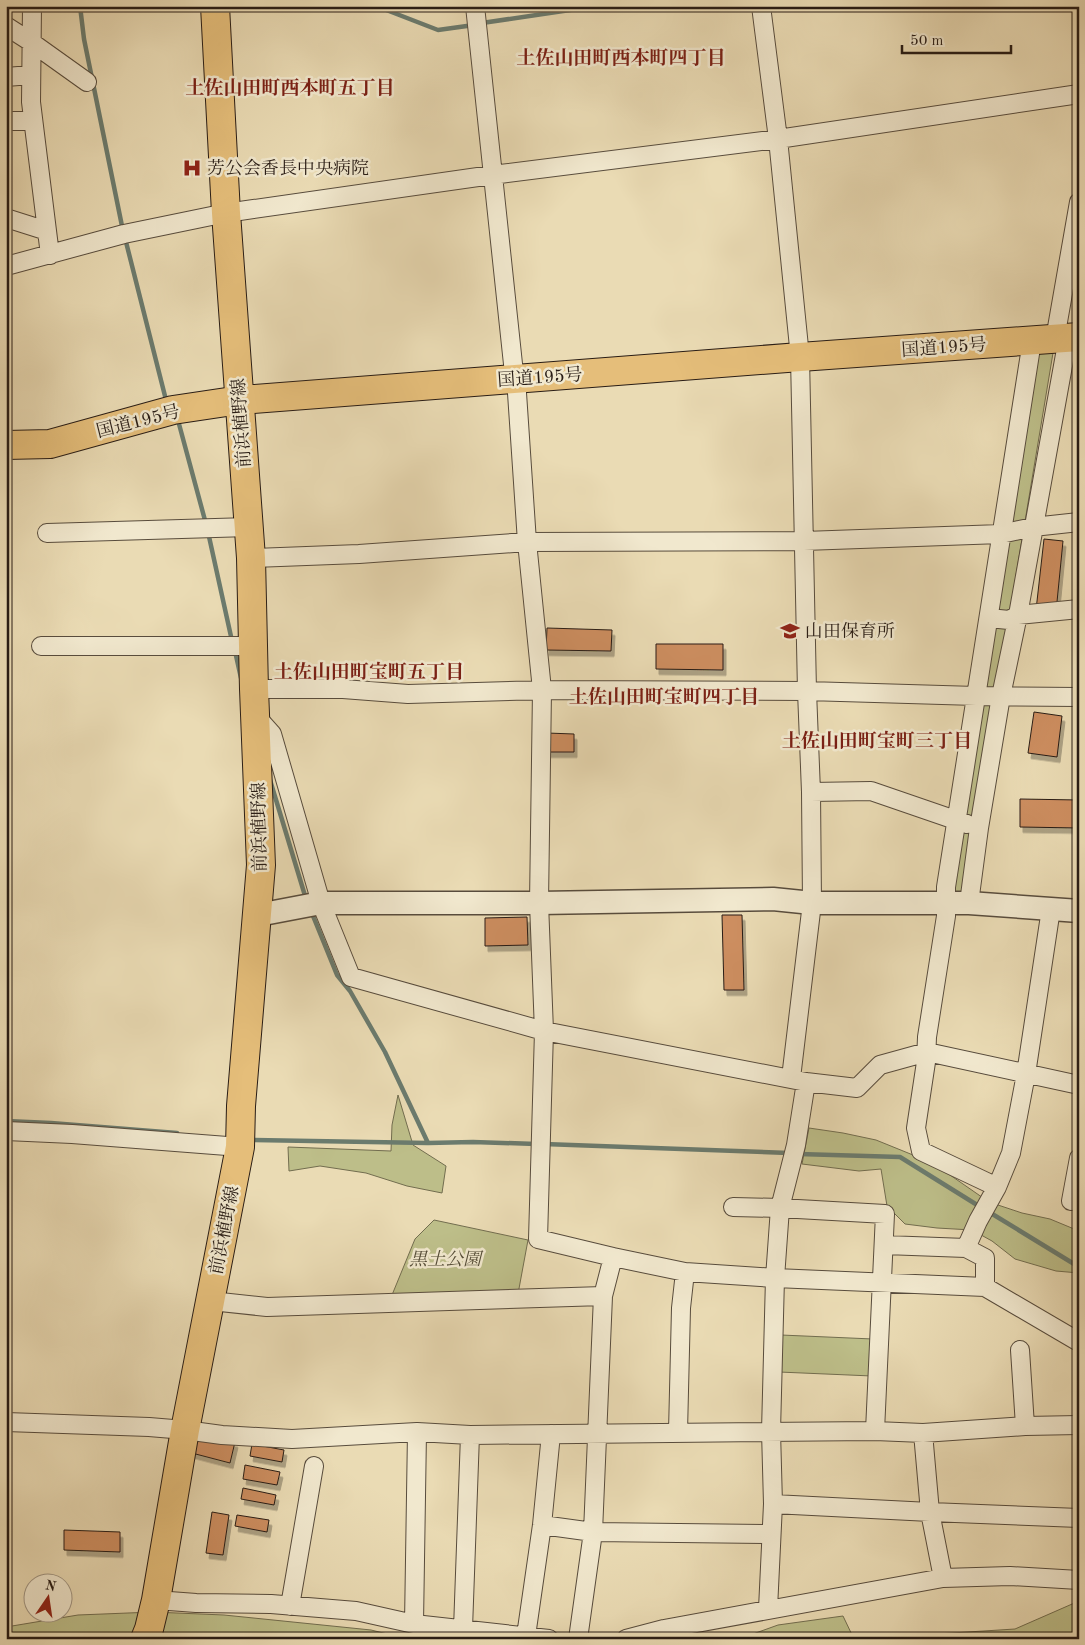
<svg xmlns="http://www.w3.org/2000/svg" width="1085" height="1645" font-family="'Old Standard TT','Noto Serif JP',serif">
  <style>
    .green { fill: #bdbe89; stroke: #726d4f }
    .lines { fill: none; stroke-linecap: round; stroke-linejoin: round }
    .stream { stroke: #6b7b6e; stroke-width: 4.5 }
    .building { fill: #cd8e61; stroke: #281c15; filter: url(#shadow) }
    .minor-casing { stroke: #584c3d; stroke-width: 20 }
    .tertiary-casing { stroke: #584c3d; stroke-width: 25 }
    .primary-casing { stroke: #281c15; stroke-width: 30 }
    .trunk-casing { stroke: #281c15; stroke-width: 30 }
    .minor { stroke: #f1e8ce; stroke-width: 18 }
    .tertiary { stroke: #f1e8ce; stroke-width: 22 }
    .primary { stroke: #e5be7a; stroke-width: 28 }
    .trunk { stroke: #e5be7a; stroke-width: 28 }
    .labels { text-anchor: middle; stroke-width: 5; stroke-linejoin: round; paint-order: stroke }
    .poi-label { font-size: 18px; fill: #281c15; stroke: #f1e8ce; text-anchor: start }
    .street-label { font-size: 18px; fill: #281c15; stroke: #f1e8ce }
    .park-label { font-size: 18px; font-style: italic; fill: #554d38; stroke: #f1e8ce }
    .neighbourhood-label { font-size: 19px; font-weight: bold; fill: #7a1f14; stroke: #f1e8ce }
  </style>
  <defs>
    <filter id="shadow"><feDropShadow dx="3" dy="5.5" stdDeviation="0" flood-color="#0004"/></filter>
  </defs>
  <rect width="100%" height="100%" fill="#eadbb4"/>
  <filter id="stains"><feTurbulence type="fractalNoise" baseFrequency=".004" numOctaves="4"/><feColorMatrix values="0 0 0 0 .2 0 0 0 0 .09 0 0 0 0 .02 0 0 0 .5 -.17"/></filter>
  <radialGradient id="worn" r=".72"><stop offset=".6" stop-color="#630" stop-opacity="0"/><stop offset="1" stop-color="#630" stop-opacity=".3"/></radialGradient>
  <!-- green -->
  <path class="green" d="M1039,350L1053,353L963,894L951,890Z
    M398,1095L413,1145L446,1166L442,1193L407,1186L366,1173L320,1166L289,1171L288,1147L391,1151L392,1125Z
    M809,1128L843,1133L876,1140L913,1155L950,1175L989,1202L1022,1213L1050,1219L1079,1231V1273L1056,1271L1015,1259L992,1241L972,1230L937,1228L905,1224L887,1206L881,1169L859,1171L802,1164Z
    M434,1220L528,1240L518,1294L392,1295L415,1239Z
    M781,1335L873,1339L872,1376L779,1372Z
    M1079,1601V1639H858L1015,1629Z
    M153,1612L224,1615L371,1630L408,1639H6V1627L78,1615Z
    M843,1616L854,1639H739L778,1625Z"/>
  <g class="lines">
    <!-- stream -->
    <path class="stream" d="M80,6L84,39L123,231
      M376,6L438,30L474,25
      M482,23L597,6
      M125,238L166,400
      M179,424L206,524
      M208,532L232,641
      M235,651L241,678
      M270,780L306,899
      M311,911L337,975L350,991L385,1052L428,1143
      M6,1121L51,1123L177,1133
      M249,1140L428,1143L473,1142L536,1144
      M544,1144L789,1153
      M799,1154L900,1157L982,1208
      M989,1212L1079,1267"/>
  </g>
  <!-- building -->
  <path class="building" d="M1044,539L1063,541L1056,612L1036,610Z
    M547,628L612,630L611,651L546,650Z
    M656,644H723V670L656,669Z
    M1034,712L1062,716L1057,757L1028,753Z
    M547,733L574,734V752H547Z
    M1020,799L1079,800V828L1020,827Z
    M722,915H742L744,990H724Z
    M527,917L528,945L485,946V918Z
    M193,1432L235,1442L230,1463L188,1452Z
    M252,1444L284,1450L282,1462L250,1456Z
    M245,1465L280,1472L277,1485L243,1479Z
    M243,1488L276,1495L274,1505L241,1499Z
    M212,1512L229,1515L223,1555L206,1553Z
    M237,1515L269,1520L267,1532L235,1526Z
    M64,1530L120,1532V1552L64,1550Z"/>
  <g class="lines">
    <!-- minor casing -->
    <g class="minor-casing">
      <path id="minor" d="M32,6L31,102L50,255
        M475,6L513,364L516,378L527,542L542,690L539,903L544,1031L538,1239L613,1257
        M761,6L778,139L800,357L807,691L811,792L812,903L791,1078
        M6,26L31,42L87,82
        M6,77L31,75
        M6,121H33
        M6,218L47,231
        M6,266L124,234L226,213L492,175L778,139L1079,94
        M1055,339L1079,202
        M47,533L249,527
        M251,558L359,554L527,542L804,541L1001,534L1033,527L1079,522
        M989,618L1009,620L1018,615L1079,609
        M41,646H254
        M254,689H343L408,694L542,690L807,691L976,696L1079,697
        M255,715L272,734L321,903L351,977L544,1031L806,1082L857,1088L880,1065L927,1052L1079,1085
        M811,792L871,791L967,824
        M969,903L979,828L1001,696L1018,615L1068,338
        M6,1131L72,1134L240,1147
        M997,1187L921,1151L916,1128L926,1062L927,1037L946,916V887L1032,341
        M1071,1201L1079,1158
        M733,1207L780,1208L885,1214L875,1431
        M885,1245L966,1248L985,1258V1287
        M966,1248L978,1221L997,1187L1011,1153L1026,1074L1051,909
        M211,1301L267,1307L603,1296
        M1020,1350L1025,1426
        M6,1422L149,1427L185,1430L222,1435L292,1439L417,1432L470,1435L875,1431L923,1433L1025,1426L1079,1425
        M678,1432L681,1308L685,1272
        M773,1504L930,1512L1079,1518
        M542,1525L593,1532L771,1534
        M943,1578L1010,1576L1079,1580
        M156,1600L196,1603L271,1604L356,1611L414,1624L549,1639
        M290,1606L314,1466
        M768,1609L773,1504L771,1431L775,1278L780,1208L796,1145L806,1082
        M414,1624L417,1432
        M463,1629L470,1435
        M526,1636L542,1525L551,1434
        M578,1639L593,1532L603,1296L613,1257L685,1272L775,1278L985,1287L1079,1342
        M626,1639L664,1629L943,1578L930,1512L923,1433"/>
    </g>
    <!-- tertiary casing -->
    <g class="tertiary-casing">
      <path id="tertiary" d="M258,915L321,903H539L773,899L812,903H969L1079,911"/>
    </g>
    <!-- primary casing -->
    <g class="primary-casing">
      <path id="primary" d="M145,1639L149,1629L156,1600L185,1430L240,1147L241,1106L261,865L254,689L251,558L226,213L215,6"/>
    </g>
    <!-- trunk casing -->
    <g class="trunk-casing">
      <path id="trunk" d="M6,445L50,444L173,410L240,400L800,357L1079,337"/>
    </g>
    <!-- minor -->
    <use href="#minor" class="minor"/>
    <!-- tertiary -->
    <use href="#tertiary" class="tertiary"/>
    <!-- primary -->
    <use href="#primary" class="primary"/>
    <!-- trunk -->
    <use href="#trunk" class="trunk"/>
  </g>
  <!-- icons -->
  <defs>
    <g id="hospital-bare" transform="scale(1.5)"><path d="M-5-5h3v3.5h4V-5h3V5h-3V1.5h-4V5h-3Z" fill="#8f2418" stroke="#f1e8ce" stroke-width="2.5" paint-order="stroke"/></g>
    <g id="school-bare" transform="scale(1.5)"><path d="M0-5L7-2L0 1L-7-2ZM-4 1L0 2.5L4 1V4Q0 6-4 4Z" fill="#8f2418" stroke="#f1e8ce" stroke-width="2.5" paint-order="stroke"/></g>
  </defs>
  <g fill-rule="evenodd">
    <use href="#hospital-bare" x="192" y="168"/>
    <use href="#school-bare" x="790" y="631"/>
  </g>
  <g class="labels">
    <!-- poi labels -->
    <g class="poi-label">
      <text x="207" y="174">芳公会香長中央病院</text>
      <text x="805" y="637">山田保育所</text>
    </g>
    <!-- street labels -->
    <g class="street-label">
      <text transform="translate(944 347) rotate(-4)" y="6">国道195号</text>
      <text transform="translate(540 377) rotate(-4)" y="6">国道195号</text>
      <text transform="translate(138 421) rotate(-14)" y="6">国道195号</text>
      <text transform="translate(241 423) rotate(-94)" y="6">前浜植野線</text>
      <text transform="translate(259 827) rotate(-91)" y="6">前浜植野線</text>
      <text transform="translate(224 1230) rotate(-79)" y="6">前浜植野線</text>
    </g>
    <!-- park labels -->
    <g class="park-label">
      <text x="445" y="1265">黒土公園</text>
    </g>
    <!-- neighbourhood labels -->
    <g class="neighbourhood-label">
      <text x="621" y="64">土佐山田町西本町四丁目</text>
      <text x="290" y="94">土佐山田町西本町五丁目</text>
      <text x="369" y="678">土佐山田町宝町五丁目</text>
      <text x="664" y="703">土佐山田町宝町四丁目</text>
      <text x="877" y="747">土佐山田町宝町三丁目</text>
    </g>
  </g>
  <!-- margin -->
  <rect width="1085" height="1645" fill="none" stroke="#eadbb4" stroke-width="25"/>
  <rect x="8" y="8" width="1070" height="1630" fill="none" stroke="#281c15" stroke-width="2.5"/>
  <rect x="12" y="12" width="1060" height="1620" fill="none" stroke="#281c15"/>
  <!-- north arrow -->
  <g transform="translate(48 1598) rotate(13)"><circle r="24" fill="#f1e8ce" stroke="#a19684"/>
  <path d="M0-4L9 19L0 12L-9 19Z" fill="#8f2418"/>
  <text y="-8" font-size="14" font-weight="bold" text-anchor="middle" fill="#281c15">N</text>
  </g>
  <!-- scale -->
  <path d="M902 45v8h109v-8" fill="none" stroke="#281c15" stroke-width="2.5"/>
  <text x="910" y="45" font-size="15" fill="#281c15" stroke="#f1e8ce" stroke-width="4" paint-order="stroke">50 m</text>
  <rect width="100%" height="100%" filter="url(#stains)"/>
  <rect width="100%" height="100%" fill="url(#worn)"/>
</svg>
